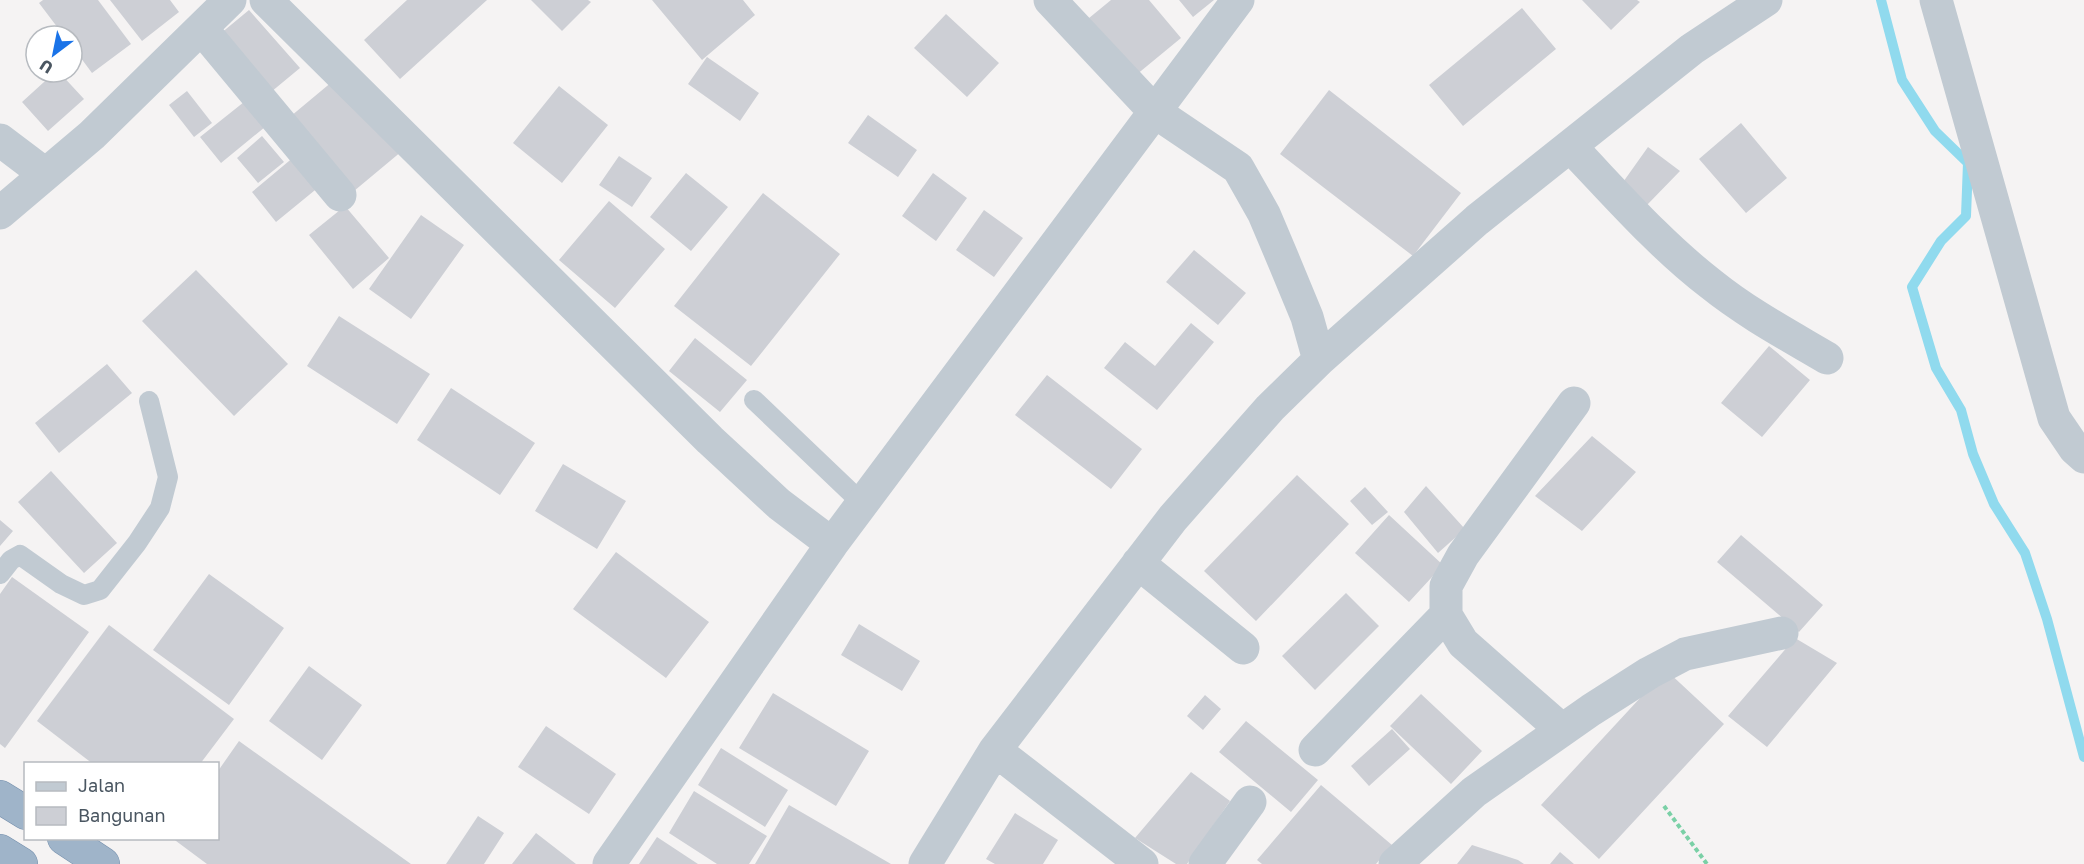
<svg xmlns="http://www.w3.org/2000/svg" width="2084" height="864" font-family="'Golos Text',sans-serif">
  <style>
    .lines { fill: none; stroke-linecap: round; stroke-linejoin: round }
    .stream { stroke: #90daee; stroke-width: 10 }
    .building { fill: #cdcfd5 }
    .trunk-casing { stroke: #7690ad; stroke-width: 34 }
    .path { stroke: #7ad0a6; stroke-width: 4; stroke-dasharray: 4.5 3; stroke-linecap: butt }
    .service { stroke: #c1cad2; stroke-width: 20 }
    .minor { stroke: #c1cad2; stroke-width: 33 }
    .trunk { stroke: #9fb4c9; stroke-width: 33 }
  </style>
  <rect width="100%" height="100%" fill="#f5f3f3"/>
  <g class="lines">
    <!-- stream -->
    <path class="stream" d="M1881,0L1902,80L1935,131L1968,163L1966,216L1941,241L1912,287L1936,368L1961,410L1973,454L1994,504L2025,553L2047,619L2084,757"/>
  </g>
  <!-- building -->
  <path class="building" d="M43,0H98L131,44L92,73L72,46V36H64L39,3Z
    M110,0H170L179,12L142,41Z
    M407,0H487L400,79L364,40Z
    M531,0H588L591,2L562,31Z
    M652,0H743L755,15L702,60Z
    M1111,0H1149L1181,38L1130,80L1083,23Z
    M1179,0H1214L1193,17Z
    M1582,0H1637L1640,2L1611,30Z
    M1522,8L1556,49L1463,126L1429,85Z
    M249,10L300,68L271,92L220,34Z
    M946,14L999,63L967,97L914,48Z
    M707,57L759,93L740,121L688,84Z
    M55,72H59L84,99L48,131L22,102Z
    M339,76L402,151L348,196L285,121Z
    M559,86L608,125L562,183L513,143Z
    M1329,90L1461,193L1413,256L1280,154Z
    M187,91L212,123L194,137L169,105Z
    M244,102L265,127L221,163L200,137Z
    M868,115L917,150L898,177L848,143Z
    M1741,123L1787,178L1746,213L1699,159Z
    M262,136L284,162L258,183L237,158Z
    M1648,147L1680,171L1647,205L1621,185Z
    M295,156L320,186L276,222L252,192Z
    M619,156L652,178L632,207L599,185Z
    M686,173L728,207L691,251L650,217Z
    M933,173L967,198L936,241L902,216Z
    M763,193L840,254L751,366L674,306Z
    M609,201L665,249L615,308L559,260Z
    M345,206L389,258L353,289L309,235Z
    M984,210L1023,238L994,277L956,250Z
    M421,215L464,245L411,319L369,289Z
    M1194,250L1246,293L1218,325L1166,282Z
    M196,270L288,364L234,416L142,321Z
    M339,316L430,374L397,424L307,366Z
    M1191,323L1214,342L1157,410L1104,368L1125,342L1155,366Z
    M695,338L747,380L720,412L669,371Z
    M1769,346L1810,380L1762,437L1721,403Z
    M107,364L132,393L59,453L35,423Z
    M1047,375L1142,449L1111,489L1015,415Z
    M451,388L535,443L500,495L417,440Z
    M1592,436L1636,472L1582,531L1535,496Z
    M563,464L626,501L597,549L535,511Z
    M51,471L117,543L84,573L18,502Z
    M1297,475L1349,524L1256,621L1204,571Z
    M1426,486L1465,529L1438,553L1404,512Z
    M1365,487L1388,512L1372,525L1350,501Z
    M1389,515L1443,565L1409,602L1355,553Z
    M0,520L13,531L0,546Z
    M1741,535L1823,605L1799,632L1717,562Z
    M616,552L709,622L666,678L573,609Z
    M209,574L284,628L229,705L153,650Z
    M12,577L89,632L5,748L0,744V594Z
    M1346,593L1379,626L1315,690L1282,656Z
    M859,624L920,661L902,691L841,655Z
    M109,625L234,719L200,764H93L37,721Z
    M1795,638L1837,663L1767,747L1728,716Z
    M309,666L362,705L322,760L269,721Z
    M1666,670L1724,724L1599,859L1541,805Z
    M773,693L869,751L836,806L739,748Z
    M1421,694L1482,751L1451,784L1390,726Z
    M1205,695L1221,709L1203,730L1187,716Z
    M1246,721L1318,780L1291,812L1219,752Z
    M546,726L616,774L589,814L518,767Z
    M1392,729L1410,749L1369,786L1351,766Z
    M239,741L411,864H207L172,838H218V771Z
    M721,748L788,790L765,827L698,785Z
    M1191,772L1230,801L1187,864H1176L1135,838Z
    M1321,785L1392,845L1376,864H1262L1257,860Z
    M694,791L767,836L749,864H717L669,833Z
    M789,805L891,864H755Z
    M1015,813L1058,840L1043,864H995L986,859Z
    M478,816L504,833L484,864H446Z
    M536,833L576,864H512Z
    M657,837L698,864H639Z
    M1472,845L1518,860L1524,864H1457Z
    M1560,852L1574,864H1550Z"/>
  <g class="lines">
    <!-- trunk casing -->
    <g class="trunk-casing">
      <path id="trunk" d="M0,797L26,813
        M64,838L103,864
        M0,851L21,864"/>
    </g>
    <!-- path -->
    <path class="path" d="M1664,806L1707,864"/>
    <!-- service -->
    <path class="service" d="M754,400L862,503
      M0,574L11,560L20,555L61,584L84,595L100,590L137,543L160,508L168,477L149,401"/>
    <!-- minor -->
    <path class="minor" d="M266,0L710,440L779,504L832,544
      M1050,0L1155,112L1238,168L1264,214L1283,259L1307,317L1319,360
      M1936,0L2054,418L2075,449L2084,457
      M202,29L340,195
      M0,140L45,174
      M1570,146C1615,193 1659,244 1711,284C1747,313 1788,335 1827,358
      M0,213L92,135L230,0
      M1138,563L1243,648
      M1562,730L1463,643L1446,615V586L1463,555L1574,403
      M995,750L1142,864
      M1315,750L1446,615
      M609,864L832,544L1238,0
      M925,864L995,750L1173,518L1270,408L1319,360L1477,220L1692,49L1766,0
      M1205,864L1250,802
      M1395,864L1474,792L1591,710L1649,673L1685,654L1782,633"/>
    <!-- trunk -->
    <use href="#trunk" class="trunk"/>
  </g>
  <!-- legend -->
  <rect x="24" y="762" width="195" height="78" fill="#ffffff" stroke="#b7bbc0" stroke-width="1.5"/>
  <rect x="36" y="782" width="30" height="9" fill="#c1cad2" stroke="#b7bbc0" stroke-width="1.5"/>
  <text x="78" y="792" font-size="18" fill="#4a5661">Jalan</text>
  <rect x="36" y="807" width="30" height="18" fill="#cdcfd5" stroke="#b7bbc0" stroke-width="1.5"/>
  <text x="78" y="822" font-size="18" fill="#4a5661">Bangunan</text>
  <!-- north arrow -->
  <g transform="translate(54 54) rotate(212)"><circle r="28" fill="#ffffff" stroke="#b7bbc0" stroke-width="1.5"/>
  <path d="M0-4.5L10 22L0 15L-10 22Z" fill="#1a73e8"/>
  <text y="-9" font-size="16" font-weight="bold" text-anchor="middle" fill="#4a5661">U</text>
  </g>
</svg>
